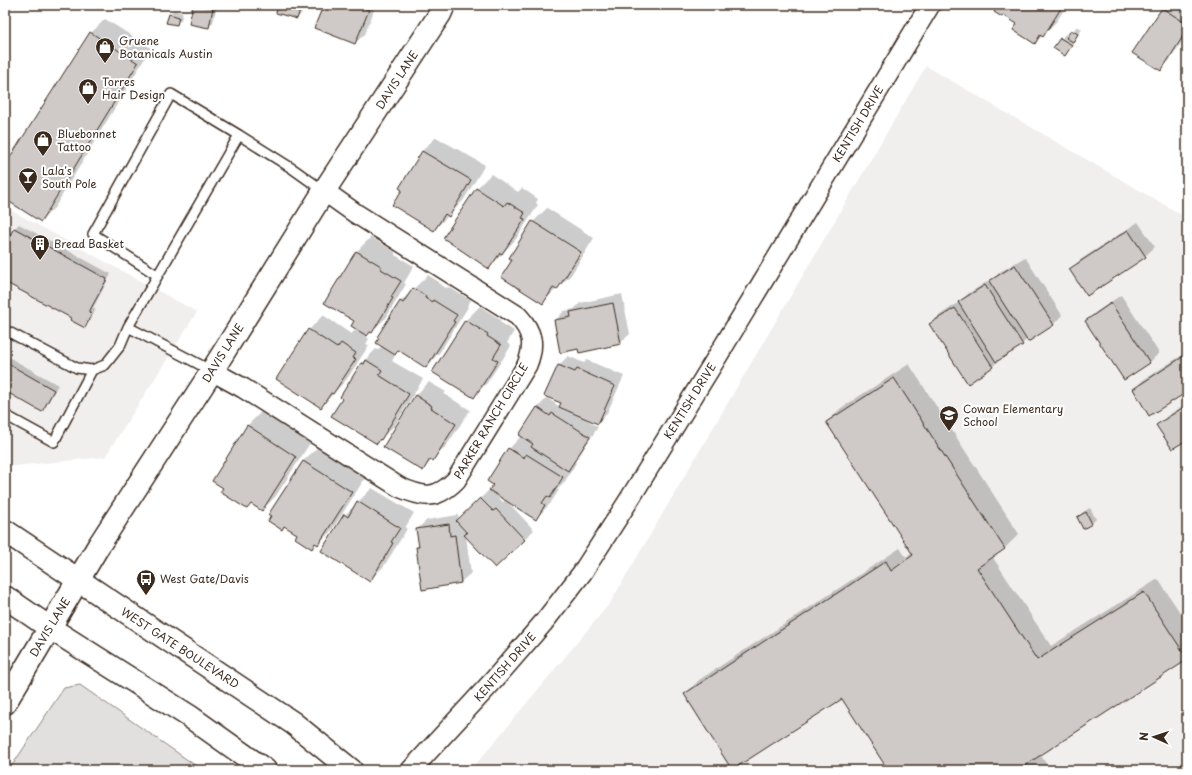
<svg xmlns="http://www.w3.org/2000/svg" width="1192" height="775" font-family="'Playpen Sans',sans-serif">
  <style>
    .built { fill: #f1efee }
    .green { fill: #e2e0de; stroke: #8e857e }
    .shadow { fill: #0003; fill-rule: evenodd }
    .building { fill: #cfcac7; stroke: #3b2a1e }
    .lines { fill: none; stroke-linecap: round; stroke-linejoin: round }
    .service-casing { stroke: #3b2a1e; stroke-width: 12 }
    .minor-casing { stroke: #3b2a1e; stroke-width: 22 }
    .tertiary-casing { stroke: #3b2a1e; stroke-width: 25 }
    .secondary-casing { stroke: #3b2a1e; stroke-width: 25 }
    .service { stroke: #fff; stroke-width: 9 }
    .minor { stroke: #fff; stroke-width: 19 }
    .tertiary { stroke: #fff; stroke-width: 22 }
    .secondary { stroke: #fff; stroke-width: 22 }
    .labels { text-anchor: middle; stroke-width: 4; stroke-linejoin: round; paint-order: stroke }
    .poi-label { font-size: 11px; fill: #3b2a1e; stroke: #fff; text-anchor: start }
    .street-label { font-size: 11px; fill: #3b2a1e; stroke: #fff }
  </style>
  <rect width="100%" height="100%" fill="#fff"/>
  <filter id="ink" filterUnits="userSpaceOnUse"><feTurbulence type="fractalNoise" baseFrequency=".025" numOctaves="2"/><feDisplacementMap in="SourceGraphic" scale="8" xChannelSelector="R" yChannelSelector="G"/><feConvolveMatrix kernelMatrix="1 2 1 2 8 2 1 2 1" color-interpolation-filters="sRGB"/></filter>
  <g filter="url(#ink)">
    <!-- built -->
    <path class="built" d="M926,66L1187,218V770H471L610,603Z
      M5,207L197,312L105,457L5,467Z"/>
    <!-- green -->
    <path class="green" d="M80,685L202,770H9L64,688Z"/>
    <!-- shadow -->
    <path class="shadow" d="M194,5H217L213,23L208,27L190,23Z
      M279,5H318L313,10L307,8L297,18Z
      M327,5H376L365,34L355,43L322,12Z
      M1000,5H1067L1057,21L1035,43L1018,23Z
      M1166,5H1181L1187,9V34L1170,60L1160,70L1162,8Z
      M174,10L183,13L181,20L176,24L170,14Z
      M105,19L151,48L55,207L41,221L5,198V167L91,33Z
      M1077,26L1082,29L1069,50L1065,55L1055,48L1065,34L1069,36Z
      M436,137L485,165L463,201L434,230L403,190L422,151Z
      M491,174L518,192L522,188L538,199L536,203L538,205L516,239L489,268L445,238L477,188Z
      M547,208L594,238L571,275L543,302L513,260L533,222Z
      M1138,222L1155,247L1145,256L1071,269L1080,260Z
      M19,224L111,274L93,308L96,309L89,322L84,327L72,317L5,281V246L15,228Z
      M371,237L395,252V255L414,266L404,283L406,284L386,318L366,336L369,339L366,344L369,345L347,379L321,407L277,379L309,330L323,315L351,334L357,329L355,321L326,303L357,251Z
      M1025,257L1062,315L1053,325L1027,339L1022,344L1002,357L992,367L930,324L940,315L959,302L969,293L995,277L1000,272Z
      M428,275L439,282L438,283L446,288L448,287L471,300L467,306L468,307L440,352L426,367L399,349L393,354L395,356L392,361L423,379L395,425L377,442L343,398L362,363L376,349L378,350L382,346L400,302Z
      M622,294L630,334L620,343L579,348L555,321L564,311L574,309L580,303Z
      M1121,295L1159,353L1150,362L1124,379L1087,321L1096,312Z
      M480,306L501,320L500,322L514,331L507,343L511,346L487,383L473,397L433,371L466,320Z
      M1187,352V391L1134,389L1143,380Z
      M5,355L58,385L46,406L41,411L5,390Z
      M568,356L584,363L587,360L624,376L607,413L598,423L585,417L584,418L598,427L575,462L576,463L564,483L557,490H559L550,504L536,518L507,501L534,530L495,567L466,536L471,573L461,582L423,588L417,548L419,545L417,529L427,520L458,515L459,520L494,485L509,449L521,436L520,435L538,407L547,398L560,407L562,402L546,395L559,365ZM494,493L506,500L503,502Z
      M909,364L1019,534L1005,548L992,556L1051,646L1158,579L1187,623V659L1040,754L1050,770H889L842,697L685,694L699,680L900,548L906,557L912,552L827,422L841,408Z
      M429,382L446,392L444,394L470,410L447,445L422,470L415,396Z
      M1187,403V439L1158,425L1167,416Z
      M261,412L310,443L276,496L262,510L225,487L247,426Z
      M318,447L365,478L332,530L318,544L316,543L312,547L299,534L273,516L303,461Z
      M372,488L414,513L405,528L407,529L384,566L370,580L345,515Z
      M1090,508L1096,519L1091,524L1078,517L1083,512Z"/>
    <!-- building -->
    <path class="building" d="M193,5L213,8L209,28L189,24Z
      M278,5H315L313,11L301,7L297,19L276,13Z
      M326,5H358L369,10L355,44L314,28L321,11L323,12Z
      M998,5H1063L1043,37L1040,35L1035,44L1013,30L1017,24L1003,15L1002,17L994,12Z
      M1162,8L1187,24V30L1161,71L1132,53Z
      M169,14L179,17L177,25L166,23Z
      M1071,30L1078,34L1073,42L1066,38Z
      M90,32L138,63L41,222L5,199V165Z
      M1060,38L1072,45L1065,56L1053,48Z
      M422,151L471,180L449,217L445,214L434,231L392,205L402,190L399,188Z
      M476,188L504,206L507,202L525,213L522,218L525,219L502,254L500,253L489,269L443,238Z
      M532,221L581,252L557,290L553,288L543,304L501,277L512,260L509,258Z
      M14,228L107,279L89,312L92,314L85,328L70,320L71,318L5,282V244Z
      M1128,230L1146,257L1087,296L1069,269Z
      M356,251L381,266V269L401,281L391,297L393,298L372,333L370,332L367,336L351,326L354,321L324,303Z
      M1015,265L1054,325L1028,342L989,281Z
      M985,285L1023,345L996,362L958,302Z
      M413,288L426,296L425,298L432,302L433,300L457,315L453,321L455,322L426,368L398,350L395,355L376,343L379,338L377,337L400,301L403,303Z
      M613,303L621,344L579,353L578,349L560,353L554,320L571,317L570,312Z
      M1111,303L1150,363L1124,380L1085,321Z
      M955,308L993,367L968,384L929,324Z
      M465,320L488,334L487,336L501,345L493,358L498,361L474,398L432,372Z
      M308,329L337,348L341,343L356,353L353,358L356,359L333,394L331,393L321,408L276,379Z
      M1187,354V392L1149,416L1133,389Z
      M366,360L382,370L379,375L409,394L381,440L380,439L377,444L331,416L342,399L340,397L361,363L364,364Z
      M5,362L54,390L42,412L5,391Z
      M558,365L575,372L577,369L615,386L598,424L559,407L561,403L544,396Z
      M894,378L1005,549L977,568L1037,660L1144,592L1187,658V660L1024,766L1027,770H888L842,699L732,770L684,694L886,561L891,571L913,555L826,422Z
      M415,395L432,406L431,408L456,424L433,461L430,459L423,471L383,447Z
      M1187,405V440L1172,449L1156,425Z
      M537,407L550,416L552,413L590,437L568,471L531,447L533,444L519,435Z
      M247,425L296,457L262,511L251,504L247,509L220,492L223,488L212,481Z
      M508,448L524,458L526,454L563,477L550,498L547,496L542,503L545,505L536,520L489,490L493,485L487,481Z
      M303,461L352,492L318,545L315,543L312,549L295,538L297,534L284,526L282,530L268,521L271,516L268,515Z
      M480,498L493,511L496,509L525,540L495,568L464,535L467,533L456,521Z
      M357,501L400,528L391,542L393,543L370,582L321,551L344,514L348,517Z
      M1086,512L1092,524L1083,529L1077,517Z
      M449,524L450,536L455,535L461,583L422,590L416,547H419L416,529Z"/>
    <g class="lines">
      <!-- service casing -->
      <g class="service-casing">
        <path id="service" d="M157,275L93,234L171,94L239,135
          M128,327L239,135L293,169L324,191
          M5,330L77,368L92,370L105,365L120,346L128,327L212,371
          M5,415L54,442L92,370"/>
      </g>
      <!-- minor casing -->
      <g class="minor-casing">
        <path id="minor" d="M212,371L243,388L399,487C424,498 436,500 456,480L527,365C535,345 533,332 518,316L355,213L324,191
          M411,770L493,681L544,622L582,573L629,500L714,362L930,5"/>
      </g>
      <!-- tertiary casing -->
      <g class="tertiary-casing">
        <path id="tertiary" d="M5,703L99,545L212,371L324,191L440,14L444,5"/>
      </g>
      <!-- secondary casing -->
      <g class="secondary-casing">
        <path id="secondary" d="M5,531L293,723L351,770
          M5,597L50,628L189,716L265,770"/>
      </g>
      <!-- service -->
      <use href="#service" class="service"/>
      <!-- minor -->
      <use href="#minor" class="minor"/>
      <!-- tertiary -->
      <use href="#tertiary" class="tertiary"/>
      <!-- secondary -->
      <use href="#secondary" class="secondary"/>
    </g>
  </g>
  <!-- icons -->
  <defs>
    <g id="shop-pin" transform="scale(1)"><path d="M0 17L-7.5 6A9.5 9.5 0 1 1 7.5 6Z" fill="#3b2a1e" stroke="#fff"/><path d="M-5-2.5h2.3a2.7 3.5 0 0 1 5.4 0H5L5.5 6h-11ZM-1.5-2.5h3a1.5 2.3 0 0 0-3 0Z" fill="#fff"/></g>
    <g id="bar-pin" transform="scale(1)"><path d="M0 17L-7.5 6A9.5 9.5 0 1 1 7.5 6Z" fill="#3b2a1e" stroke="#fff"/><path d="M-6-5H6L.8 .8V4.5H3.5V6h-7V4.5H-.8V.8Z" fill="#fff"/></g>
    <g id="building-pin" transform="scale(1)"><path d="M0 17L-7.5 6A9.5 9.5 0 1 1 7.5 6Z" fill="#3b2a1e" stroke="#fff"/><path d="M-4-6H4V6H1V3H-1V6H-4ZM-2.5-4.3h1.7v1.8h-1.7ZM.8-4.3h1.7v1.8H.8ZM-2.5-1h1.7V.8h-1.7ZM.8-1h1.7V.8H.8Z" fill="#fff"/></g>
    <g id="school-pin" transform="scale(1)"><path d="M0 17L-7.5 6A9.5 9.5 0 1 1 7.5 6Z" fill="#3b2a1e" stroke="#fff"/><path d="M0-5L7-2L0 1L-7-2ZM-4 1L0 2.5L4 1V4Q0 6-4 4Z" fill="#fff"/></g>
    <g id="bus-pin" transform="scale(1)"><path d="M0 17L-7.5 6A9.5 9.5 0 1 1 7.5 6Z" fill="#3b2a1e" stroke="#fff"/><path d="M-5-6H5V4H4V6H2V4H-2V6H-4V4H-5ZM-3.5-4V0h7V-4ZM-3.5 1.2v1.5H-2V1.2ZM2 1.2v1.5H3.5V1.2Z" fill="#fff"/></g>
  </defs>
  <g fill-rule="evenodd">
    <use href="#shop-pin" x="105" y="47"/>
    <use href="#shop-pin" x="88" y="88"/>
    <use href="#shop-pin" x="43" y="140"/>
    <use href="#bar-pin" x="28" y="177"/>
    <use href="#building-pin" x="40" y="244"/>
    <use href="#school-pin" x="949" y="415"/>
    <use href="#bus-pin" x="146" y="579"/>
  </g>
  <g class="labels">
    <!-- poi labels -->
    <g class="poi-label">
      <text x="119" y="45">Gruene<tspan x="119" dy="13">Botanicals Austin</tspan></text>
      <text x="102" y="86">Torres<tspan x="102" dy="13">Hair Design</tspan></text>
      <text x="57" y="138">Bluebonnet<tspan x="57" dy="13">Tattoo</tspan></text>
      <text x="42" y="175">Lala's<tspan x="42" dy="13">South Pole</tspan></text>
      <text x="54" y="248">Bread Basket</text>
      <text x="963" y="413">Cowan Elementary<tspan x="963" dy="13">School</tspan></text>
      <text x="160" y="583">West Gate/Davis</text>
    </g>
    <!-- street labels -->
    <g class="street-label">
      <text transform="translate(397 80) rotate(-57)" y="4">DAVIS LANE</text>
      <text transform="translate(858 124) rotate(-59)" y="4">KENTISH DRIVE</text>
      <text transform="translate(223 353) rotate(-58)" y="4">DAVIS LANE</text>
      <text transform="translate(690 401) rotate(-58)" y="4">KENTISH DRIVE</text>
      <text transform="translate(491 421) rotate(-59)" y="4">PARKER RANCH CIRCLE</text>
      <text transform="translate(50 627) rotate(-59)" y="4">DAVIS LANE</text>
      <text transform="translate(180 648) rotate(33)" y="4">WEST GATE BOULEVARD</text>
      <text transform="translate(505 667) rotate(-49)" y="4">KENTISH DRIVE</text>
    </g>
  </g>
  <!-- margin -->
  <rect width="1192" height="775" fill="none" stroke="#fff" stroke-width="20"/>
  <rect x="10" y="10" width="1172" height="755" fill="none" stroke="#3b2a1e" stroke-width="1.5" filter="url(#ink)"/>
  <!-- north arrow -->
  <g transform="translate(1154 737) rotate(273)" stroke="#ffffff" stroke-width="3" paint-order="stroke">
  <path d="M0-3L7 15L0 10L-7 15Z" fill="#3b2a1e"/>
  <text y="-6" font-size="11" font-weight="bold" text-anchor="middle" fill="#3b2a1e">N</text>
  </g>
</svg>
